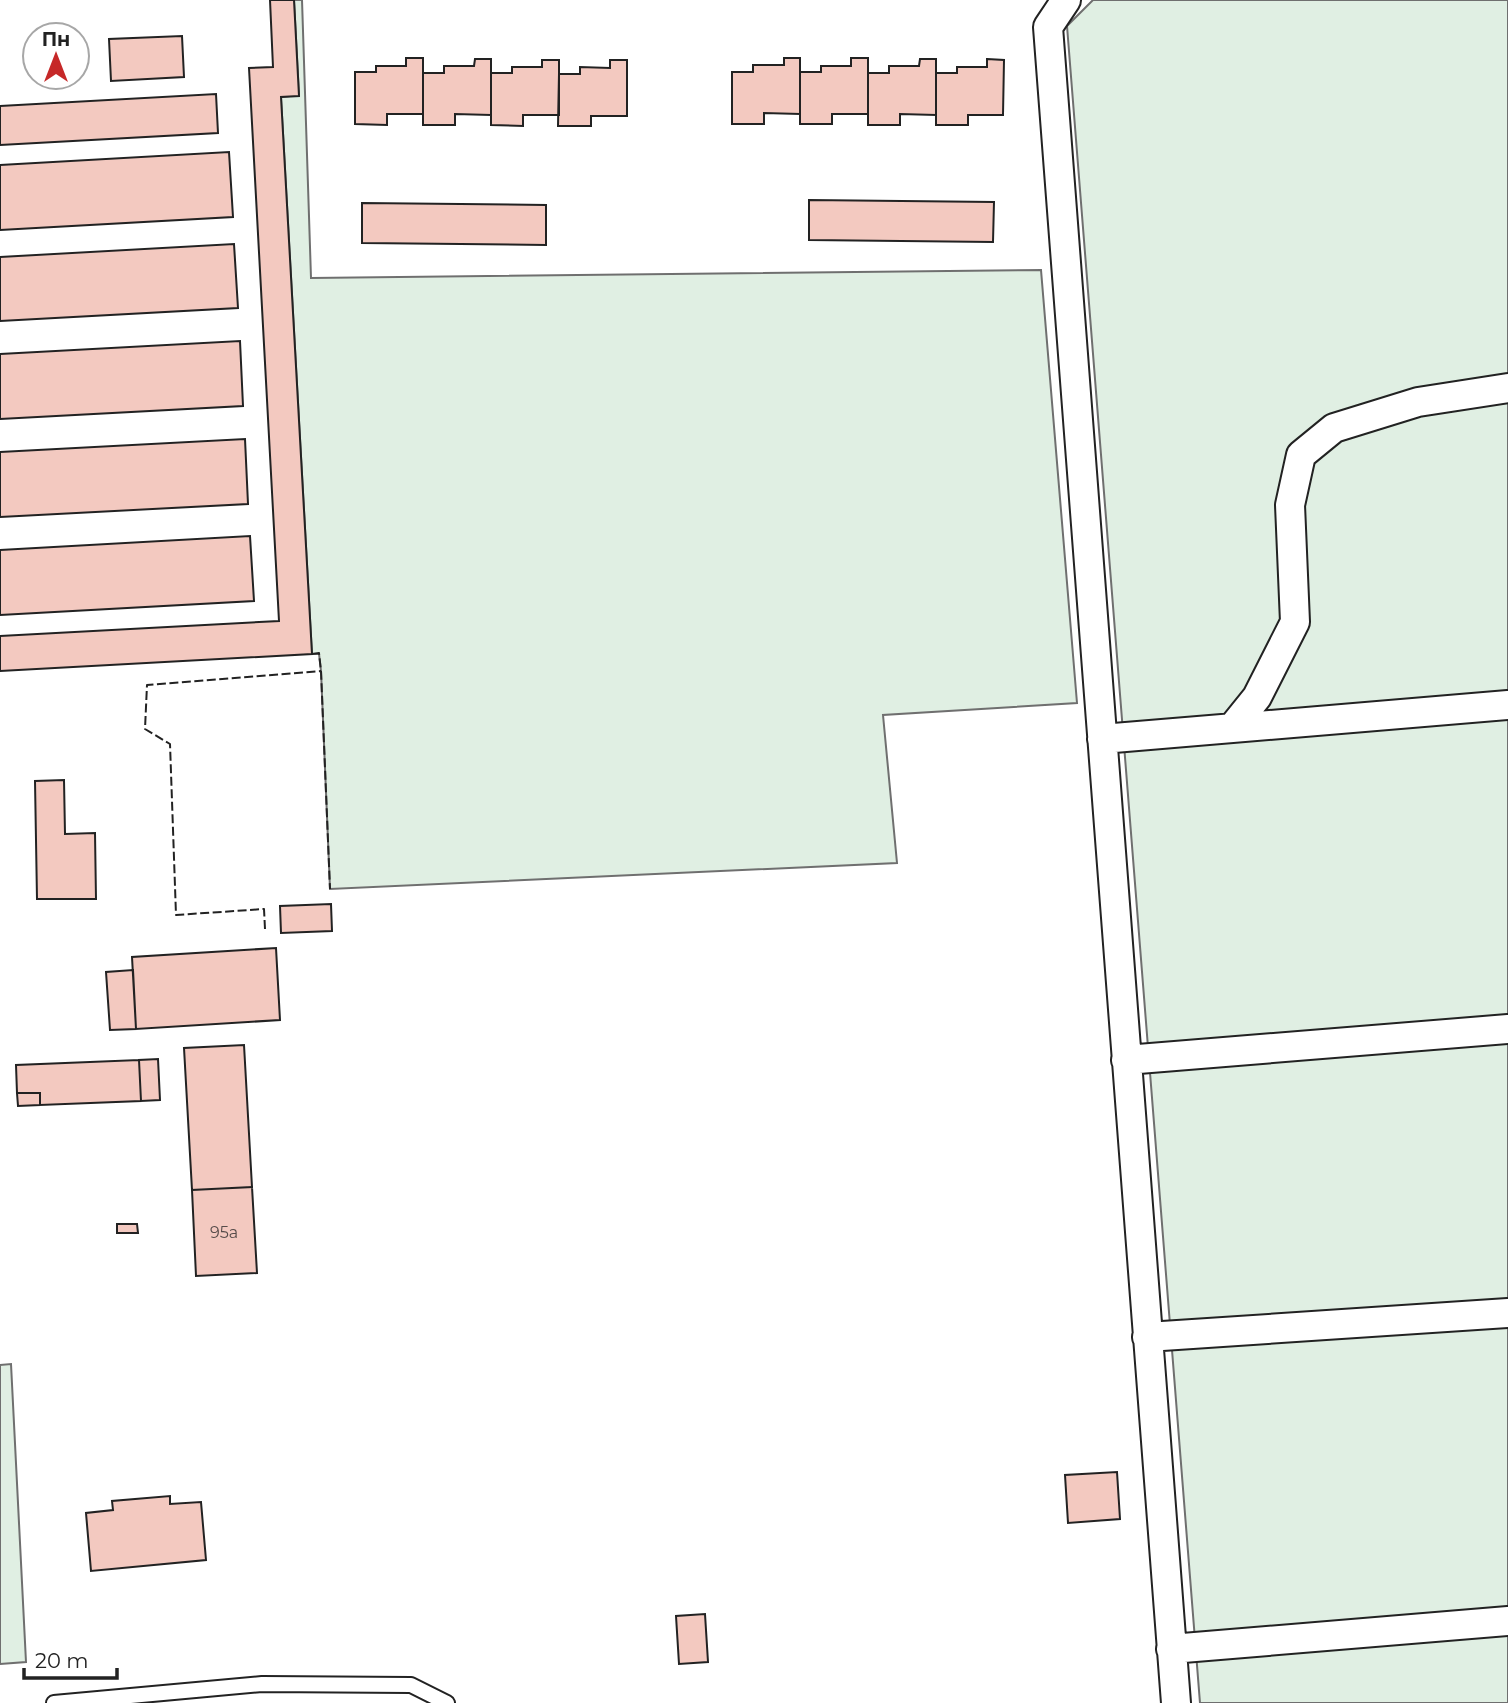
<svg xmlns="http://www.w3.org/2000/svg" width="1508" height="1703" font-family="Montserrat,sans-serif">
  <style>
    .green { fill: #e0efe3; stroke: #6f6f6f; stroke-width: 2 }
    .building { fill: #f3c9c0; stroke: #222; stroke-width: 2 }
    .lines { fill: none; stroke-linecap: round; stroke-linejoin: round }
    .service-casing { stroke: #222; stroke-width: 18 }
    .minor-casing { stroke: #222; stroke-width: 32 }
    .service { stroke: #fff; stroke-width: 14 }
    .minor { stroke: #fff; stroke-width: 28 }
    .fence { stroke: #222; stroke-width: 2; stroke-dasharray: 9 3.5; stroke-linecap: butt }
    .labels { text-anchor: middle; stroke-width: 5; stroke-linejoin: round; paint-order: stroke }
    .number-label { font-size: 16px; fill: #564c4a }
  </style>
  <rect width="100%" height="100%" fill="#fff"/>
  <!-- green -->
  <path class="green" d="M294,0H302L311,278L1041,270L1077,703L883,715L897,863L330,889L321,671L319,654H312L281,97L299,95Z
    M1093,0H1508V1703H1200L1067,26Z
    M11,1364L26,1662L0,1664V1365Z"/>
  <!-- building -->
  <path class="building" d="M270,0H294L299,96L281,97L312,654L0,671V636L279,621L249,68L273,67Z
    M182,36L184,77L111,81L109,39Z
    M406,58H423V114H387V125L355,124V72H376V66H406Z
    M784,58H800V114L764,113V124H732V72H753V65H784Z
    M851,58H868V114H832V124H800V72H821V66H851Z
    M475,59H491V115L455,114V125H423V73H444V66H474Z
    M920,59H936V115L900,114V125H868V73H889V66H919Z
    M987,59L1004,60L1003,115H968V125H936V73H957V67H987Z
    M542,60H559V115H523V126L491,125V73H512V67H542Z
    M610,60H627V116H591V126H558L559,74H580V67L610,68Z
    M216,94L218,133L0,145V106Z
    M229,152L233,217L0,230V165Z
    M809,200L994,202L993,242L809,240Z
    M362,203L546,205V245L362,243Z
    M234,244L238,308L0,321V257Z
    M240,341L243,406L0,419V354Z
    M245,439L248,504L0,517V452Z
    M250,536L254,601L0,615V550Z
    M64,780L65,834L95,833L96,899H37L35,781Z
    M331,904L332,931L281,933L280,906Z
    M276,948L280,1020L136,1029L132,957Z
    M133,970L136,1029L110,1030L106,972Z
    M244,1045L252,1187L192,1190L184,1048Z
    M158,1059L160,1100L141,1101L139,1060Z
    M139,1060L141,1101L40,1105V1093H17L16,1065Z
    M17,1093H40V1105L18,1106Z
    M252,1187L257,1273L196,1276L192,1190Z
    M117,1224H137L138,1233H117Z
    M1117,1472L1120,1519L1068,1523L1065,1475Z
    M170,1496V1504L201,1502L206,1560L91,1571L86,1513L113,1510L112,1501Z
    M705,1614L708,1662L679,1664L676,1616Z"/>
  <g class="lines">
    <!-- service casing -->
    <g class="service-casing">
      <path id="service" d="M54,1703L262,1684L411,1685L447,1703"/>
    </g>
    <!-- minor casing -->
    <g class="minor-casing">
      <path id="minor" d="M1066,0L1048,27L1176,1703
        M1232,728L1257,697L1295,622L1290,505L1301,455L1334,428L1418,402L1508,388
        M1102,739L1508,705
        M1126,1060L1508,1029
        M1147,1337L1508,1313
        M1171,1649L1508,1621"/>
    </g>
    <!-- service -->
    <use href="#service" class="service"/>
    <!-- minor -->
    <use href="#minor" class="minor"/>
    <!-- fence -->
    <path class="fence" d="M312,654L319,653L321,671L330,889
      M265,929L264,909L176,915L170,744L145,729L147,685L321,671"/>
  </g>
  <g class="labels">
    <!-- number labels -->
    <g class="number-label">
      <text x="224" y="1238">95а</text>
    </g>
  </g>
  <!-- north arrow -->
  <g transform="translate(56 56)"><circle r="33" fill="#ffffff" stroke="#a7a7a7" stroke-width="2"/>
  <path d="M0-5L12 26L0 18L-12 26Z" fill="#c62828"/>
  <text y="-10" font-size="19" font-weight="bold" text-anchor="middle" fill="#222222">Пн</text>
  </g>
  <!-- scale -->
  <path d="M24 1668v10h93v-10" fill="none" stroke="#222222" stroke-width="3.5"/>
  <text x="35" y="1668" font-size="21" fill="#222222" stroke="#ffffff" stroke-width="5" paint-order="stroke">20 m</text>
</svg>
